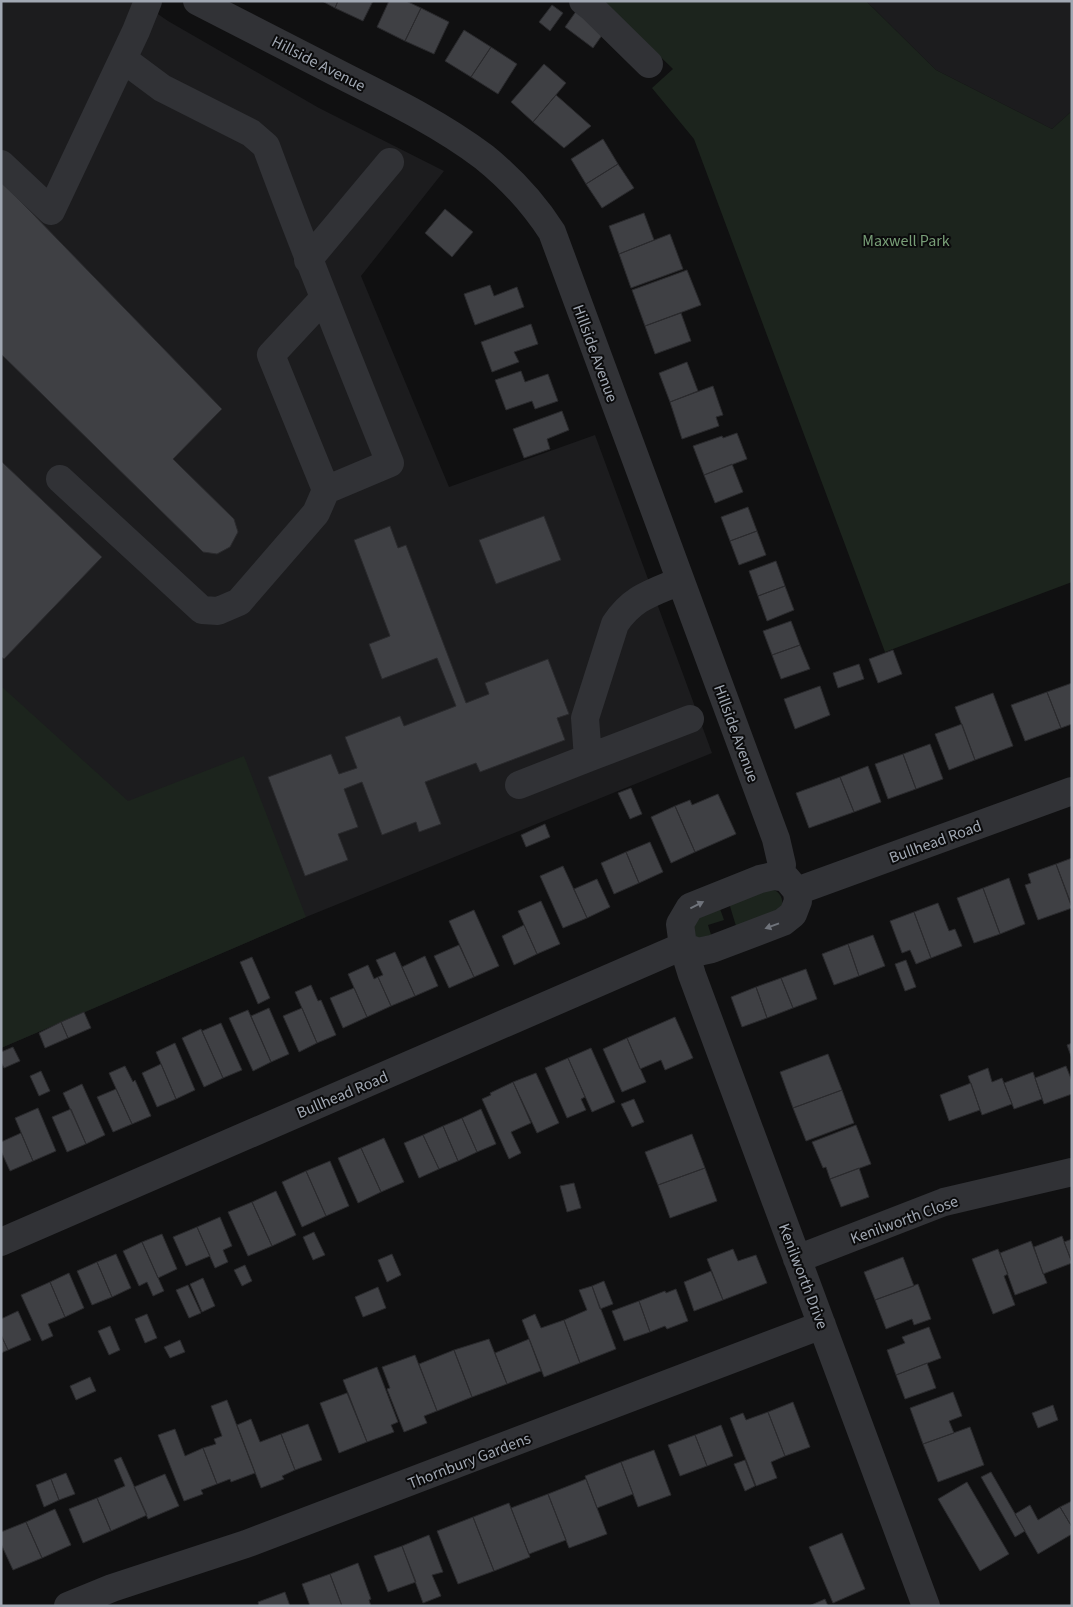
<svg xmlns="http://www.w3.org/2000/svg" width="1073" height="1607" font-family="'Source Sans 3',sans-serif">
  <style>
    .built { fill: #1c1c1e }
    .green { fill: #1c241d }
    .building { fill: #3f4044; stroke: #2a2a2d }
    .lines { fill: none; stroke-linecap: round; stroke-linejoin: round }
    .minor { stroke: #313236; stroke-width: 28 }
    .oneway { fill: #6f737b }
    .labels { text-anchor: middle; stroke-width: 4; stroke-linejoin: round; paint-order: stroke }
    .street-label { font-size: 16px; fill: #a1a8b3; stroke: #0b0b0c }
    .park-label { font-size: 16px; fill: #789e77; stroke: #0b0b0c }
  </style>
  <rect width="100%" height="100%" fill="#101011"/>
  <!-- built -->
  <path class="built" d="M1,1H139L168,21L319,108L444,171L361,276L449,487L595,435L712,753L306,917L1,1048Z
    M866,1H1072V111L1052,129L936,70Z"/>
  <!-- green -->
  <path class="green" d="M603,1H866L936,70L1052,129L1072,111V582L885,652L694,139L652,88L673,69Z
    M1,686L128,801L244,756L306,917L1,1048Z
    M772,889C782,893 784,901 781,910L736,926L729,903Z
    M719,906L724,920L708,925L712,938L702,941L694,937L693,918Z"/>
  <!-- building -->
  <path class="building" d="M322,1H338L335,8Z
    M338,1H373L363,21L335,8Z
    M389,1H406L421,8L405,41L377,27Z
    M552,5L563,13L550,31L539,22Z
    M421,8L449,22L434,54L405,41Z
    M577,10L605,31L593,48L565,27Z
    M464,30L491,47L471,77L445,61Z
    M491,47L517,64L498,94L471,77Z
    M544,64L566,83L533,122L511,102Z
    M556,95L591,126L564,148L533,122Z
    M603,139L618,164L586,184L571,159Z
    M618,164L634,188L602,208L586,184Z
    M1,181L222,409L173,459L234,519L238,532L230,547L217,554L203,552L1,354Z
    M445,209L473,232L452,257L425,233Z
    M644,213L654,240L619,254L609,226Z
    M670,234L683,269L631,288L619,254Z
    M687,270L701,305L645,326L632,290Z
    M490,285L494,296L517,287L524,307L475,325L464,294Z
    M681,313L691,341L655,354L645,326Z
    M531,324L538,344L514,352L519,362L492,372L481,342Z
    M687,362L698,391L670,402L659,373Z
    M521,371L525,382L548,374L558,401L535,409L532,401L506,410L495,380Z
    M713,386L723,415L716,417L719,426L682,439L670,402Z
    M562,411L569,430L547,439L550,449L524,458L513,429Z
    M737,433L747,459L704,475L693,446L722,436L723,438Z
    M1,461L102,557L4,659L1,656Z
    M732,464L743,492L715,503L704,475Z
    M748,507L757,531L730,541L721,517Z
    M544,516L561,560L496,584L479,540Z
    M390,526L398,548L406,545L466,703L489,694L485,683L548,659L569,714L557,718L565,740L480,772L476,763L425,782L441,824L419,832L416,822L382,835L362,782L344,789L358,827L338,834L348,860L305,876L268,777L331,754L339,774L357,768L345,737L400,716L404,726L456,706L437,658L382,679L369,644L390,636L354,540Z
    M757,531L766,555L739,565L730,541Z
    M776,561L785,586L758,596L749,571Z
    M785,586L794,610L767,621L758,596Z
    M791,621L800,645L772,655L763,631Z
    M800,645L810,669L781,679L772,655Z
    M893,650L902,674L878,683L869,659Z
    M859,664L864,679L838,688L833,673Z
    M1072,683V724L1061,728L1047,692Z
    M820,686L830,715L795,729L784,699Z
    M1047,692L1061,728L1025,741L1011,705Z
    M993,693L1013,746L975,760L955,707Z
    M962,724L975,760L949,770L935,734Z
    M930,744L943,779L916,789L903,754Z
    M903,754L916,789L888,799L875,764Z
    M868,766L881,802L854,812L840,777Z
    M840,777L854,812L809,828L796,793Z
    M631,788L642,814L630,819L618,793Z
    M718,794L736,834L695,852L675,806L690,800L692,805Z
    M675,806L695,852L671,863L651,817Z
    M545,824L550,837L526,847L521,835Z
    M650,842L663,872L639,883L626,852Z
    M626,852L639,883L614,894L601,863Z
    M1072,858V906L1056,864Z
    M1056,864L1072,908L1038,920L1025,885L1031,883L1028,874Z
    M563,866L587,918L563,928L540,876Z
    M1009,878L1025,924L1000,934L983,888Z
    M597,879L610,907L587,918L574,889Z
    M983,888L1000,934L974,943L957,898Z
    M541,901L560,944L537,954L518,911Z
    M938,903L949,931L955,929L962,946L931,958L914,912Z
    M474,910L499,966L474,977L449,921Z
    M914,912L931,958L916,964L910,950L902,953L890,921Z
    M524,925L537,954L514,965L502,936Z
    M873,935L885,966L859,976L848,944Z
    M848,944L859,976L834,985L822,954Z
    M459,945L474,977L449,988L434,956Z
    M395,952L415,996L391,1006L378,977L383,975L376,960Z
    M425,956L438,986L415,996L402,967Z
    M252,957L270,998L258,1004L240,962Z
    M906,960L916,987L905,991L895,964Z
    M368,965L374,979L378,977L391,1006L367,1017L348,974Z
    M806,969L817,999L793,1008L781,978Z
    M781,978L793,1008L767,1018L756,987Z
    M311,985L318,1001L321,1000L336,1035L317,1043L295,992Z
    M756,987L767,1018L742,1027L731,997Z
    M354,988L367,1017L343,1028L330,998Z
    M269,1008L289,1054L271,1062L251,1016Z
    M302,1008L317,1043L299,1052L283,1016Z
    M248,1010L271,1062L253,1071L229,1018Z
    M84,1012L91,1028L68,1038L61,1022Z
    M675,1017L693,1058L665,1070L661,1060L640,1069L627,1038Z
    M61,1022L68,1038L45,1048L39,1033Z
    M221,1023L242,1070L223,1078L202,1031Z
    M201,1029L223,1078L204,1087L182,1038Z
    M627,1038L646,1082L622,1092L603,1049Z
    M175,1043L195,1090L176,1099L156,1052Z
    M1072,1043V1059L1067,1045Z
    M13,1047L20,1061L4,1068L1,1062V1052Z
    M591,1048L615,1102L592,1112L568,1058Z
    M828,1054L842,1090L793,1108L780,1072Z
    M568,1058L585,1097L581,1099L586,1110L567,1118L545,1068Z
    M161,1064L176,1099L157,1107L142,1073Z
    M125,1066L133,1082L135,1080L151,1116L132,1124L109,1073Z
    M1066,1066L1072,1081V1094L1044,1104L1035,1078Z
    M988,1068L992,1082L1002,1078L1012,1104L982,1115L968,1076Z
    M41,1071L50,1091L39,1096L30,1076Z
    M1033,1072L1042,1099L1014,1109L1004,1083Z
    M536,1073L559,1123L537,1133L513,1082Z
    M513,1082L531,1123L511,1132L521,1153L509,1159L482,1099L491,1095L490,1093Z
    M971,1083L980,1110L949,1121L940,1095Z
    M82,1084L105,1135L86,1144L63,1093Z
    M116,1089L132,1124L113,1132L97,1097Z
    M842,1090L854,1123L806,1141L793,1108Z
    M634,1099L644,1122L632,1127L621,1104Z
    M38,1108L56,1151L33,1161L15,1118Z
    M71,1109L86,1144L67,1152L52,1117Z
    M481,1109L496,1144L477,1152L462,1118Z
    M462,1118L477,1152L458,1161L443,1126Z
    M856,1125L871,1164L830,1179L826,1167L823,1168L812,1142Z
    M443,1126L458,1161L439,1169L423,1135Z
    M21,1133L33,1161L10,1171L1,1151V1142Z
    M692,1134L705,1168L658,1185L645,1152Z
    M423,1135L439,1169L419,1178L404,1143Z
    M384,1138L404,1182L381,1192L361,1148Z
    M361,1148L381,1192L358,1203L338,1158Z
    M330,1161L349,1206L326,1216L306,1171Z
    M705,1168L717,1201L670,1218L658,1185Z
    M859,1168L869,1197L841,1207L830,1179Z
    M306,1171L326,1216L302,1227L282,1182Z
    M574,1183L581,1208L567,1212L560,1186Z
    M276,1191L296,1235L272,1246L252,1202Z
    M252,1202L272,1246L248,1256L228,1212Z
    M220,1217L232,1246L223,1250L228,1262L215,1268L197,1227Z
    M197,1227L210,1256L186,1266L173,1237Z
    M314,1232L325,1255L313,1260L303,1237Z
    M162,1234L177,1269L158,1278L142,1242Z
    M1062,1236L1072,1263L1043,1274L1034,1247Z
    M1072,1239V1262L1064,1242Z
    M1031,1241L1047,1283L1015,1295L1000,1253Z
    M142,1242L164,1291L153,1296L147,1282L139,1286L123,1251Z
    M733,1249L738,1261L756,1255L767,1283L723,1300L707,1259Z
    M998,1249L1008,1274L1004,1276L1015,1305L993,1314L972,1259Z
    M116,1254L131,1288L112,1297L97,1262Z
    M392,1254L401,1275L387,1282L378,1260Z
    M903,1257L914,1286L875,1300L864,1272Z
    M97,1262L112,1297L92,1305L77,1271Z
    M245,1265L252,1281L242,1286L234,1270Z
    M711,1271L723,1300L694,1311L684,1282Z
    M69,1273L84,1308L65,1317L50,1282Z
    M203,1278L215,1306L202,1312L190,1284Z
    M604,1281L613,1304L600,1309L592,1286Z
    M50,1282L65,1317L48,1324L53,1336L42,1341L21,1295Z
    M918,1284L931,1319L914,1325L912,1319L886,1329L875,1300Z
    M188,1285L201,1313L189,1318L176,1290Z
    M592,1286L616,1349L580,1363L564,1320L587,1310L579,1290Z
    M378,1287L386,1308L363,1317L355,1297Z
    M676,1289L688,1321L667,1329L665,1326L650,1332L639,1301L665,1291L666,1293Z
    M639,1301L650,1332L624,1341L612,1311Z
    M18,1311L31,1340L8,1350L1,1335V1319Z
    M147,1314L157,1338L145,1343L135,1319Z
    M535,1314L541,1328L564,1320L580,1363L544,1377L522,1320Z
    M110,1326L120,1350L109,1355L98,1331Z
    M929,1327L941,1358L896,1375L887,1350L905,1343L902,1337Z
    M1,1335L8,1350L1,1353Z
    M489,1339L507,1384L472,1397L454,1350Z
    M529,1339L541,1371L507,1384L495,1353Z
    M180,1340L185,1352L170,1358L164,1347Z
    M454,1350L472,1397L437,1411L419,1364Z
    M415,1355L437,1411L424,1416L427,1423L404,1432L387,1389L390,1388L382,1367Z
    M927,1363L936,1388L905,1399L896,1375Z
    M377,1367L398,1422L391,1425L394,1432L367,1442L343,1380Z
    M90,1377L96,1391L76,1400L70,1386Z
    M953,1392L962,1416L949,1421L954,1433L923,1444L910,1408Z
    M347,1393L367,1442L339,1453L320,1403Z
    M227,1400L255,1473L231,1482L230,1479L217,1484L203,1448L216,1444L214,1439L222,1436L211,1406Z
    M793,1402L810,1447L785,1456L768,1412Z
    M1053,1405L1058,1420L1038,1428L1032,1413Z
    M768,1412L785,1456L771,1462L777,1478L756,1486L730,1418L743,1413L746,1420Z
    M251,1419L260,1442L281,1434L295,1470L282,1476L284,1479L261,1488L237,1425Z
    M308,1424L322,1460L295,1470L281,1434Z
    M721,1425L733,1456L707,1466L695,1435Z
    M970,1427L984,1465L938,1482L923,1444Z
    M175,1429L185,1456L203,1448L217,1484L201,1490L203,1494L184,1501L158,1435Z
    M695,1435L707,1466L680,1476L668,1445Z
    M654,1450L671,1495L638,1507L621,1462Z
    M121,1457L147,1515L111,1531L97,1498L125,1486L114,1460Z
    M745,1460L755,1486L745,1491L734,1464Z
    M621,1462L633,1494L597,1508L585,1476Z
    M991,1472L1025,1531L1015,1537L981,1477Z
    M66,1473L75,1494L59,1500L51,1479Z
    M165,1474L179,1506L148,1519L134,1487Z
    M51,1479L59,1500L44,1507L36,1485Z
    M586,1479L607,1534L569,1548L548,1494Z
    M967,1482L1009,1554L980,1571L938,1499Z
    M548,1494L566,1540L529,1554L511,1508Z
    M97,1498L111,1531L83,1543L69,1509Z
    M1072,1501V1527L1060,1507Z
    M509,1503L530,1557L494,1571L473,1517Z
    M1030,1505L1038,1520L1060,1507L1072,1527V1534L1038,1554L1015,1514Z
    M55,1509L71,1545L42,1558L26,1522Z
    M473,1517L494,1571L458,1584L437,1531Z
    M26,1522L42,1558L13,1570L1,1544V1532Z
    M842,1533L865,1589L833,1603L809,1547Z
    M429,1535L443,1572L432,1575L441,1596L423,1603L402,1546Z
    M402,1546L416,1582L388,1592L374,1556Z
    M358,1563L371,1599L369,1600L371,1606H342L330,1574Z
    M330,1574L342,1606H310L302,1584Z
    M285,1592L290,1606H259L258,1602Z
    M825,1599L828,1606H809Z"/>
  <g class="lines">
    <!-- minor -->
    <path class="minor" d="M197,1C248,27 299,53 349,79C395,102 443,126 484,157C510,178 534,204 552,232L776,839L782,865L780,877
      M583,1L592,8L649,64
      M123,59L162,88L251,133L266,146C305,252 348,358 390,463L326,490L271,355L324,298
      M1,164L51,211L136,31L148,1
      M308,260L390,162
      M60,479L202,610L218,611L239,602L316,513L326,490
      M680,581C652,593 633,597 615,624L585,718L588,758L690,719
      M519,785L588,758
      M797,891L1072,791
      M1,1242L683,946L698,952L712,949L783,922L793,914L798,901L797,891L786,878L773,876L760,879L690,907L680,924L683,946L692,975L926,1606
      M797,1259L944,1202L1072,1172
      M68,1606L112,1588L246,1544L822,1325"/>
  </g>
  <!-- one-way arrows -->
  <defs><path id="oneway-solid" d="M-6-.8H1V-3.2L6.5 0L1 3.2V.8H-6Z" transform="scale(1.25)"/></defs>
  <g class="oneway">
    <use href="#oneway-solid" transform="translate(697 905) rotate(-27)"/>
    <use href="#oneway-solid" transform="translate(772 926) rotate(160)"/>
  </g>
  <g class="labels">
    <!-- street labels -->
    <g class="street-label">
      <text transform="translate(319 63) rotate(27)" y="6">Hillside Avenue</text>
      <text transform="translate(596 353) rotate(70)" y="6">Hillside Avenue</text>
      <text transform="translate(737 733) rotate(70)" y="6">Hillside Avenue</text>
      <text transform="translate(935 841) rotate(-20)" y="6">Bullhead Road</text>
      <text transform="translate(342 1094) rotate(-23)" y="6">Bullhead Road</text>
      <text transform="translate(904 1219) rotate(-20)" y="6">Kenilworth Close</text>
      <text transform="translate(804 1276) rotate(69)" y="6">Kenilworth Drive</text>
      <text transform="translate(469 1460) rotate(-21)" y="6">Thornbury Gardens</text>
    </g>
    <!-- park labels -->
    <g class="park-label">
      <text x="906" y="246">Maxwell Park</text>
    </g>
  </g>
  <!-- border -->
  <rect width="1073" height="1607" fill="none" stroke="#a1a8b3" stroke-width="5"/>
</svg>
